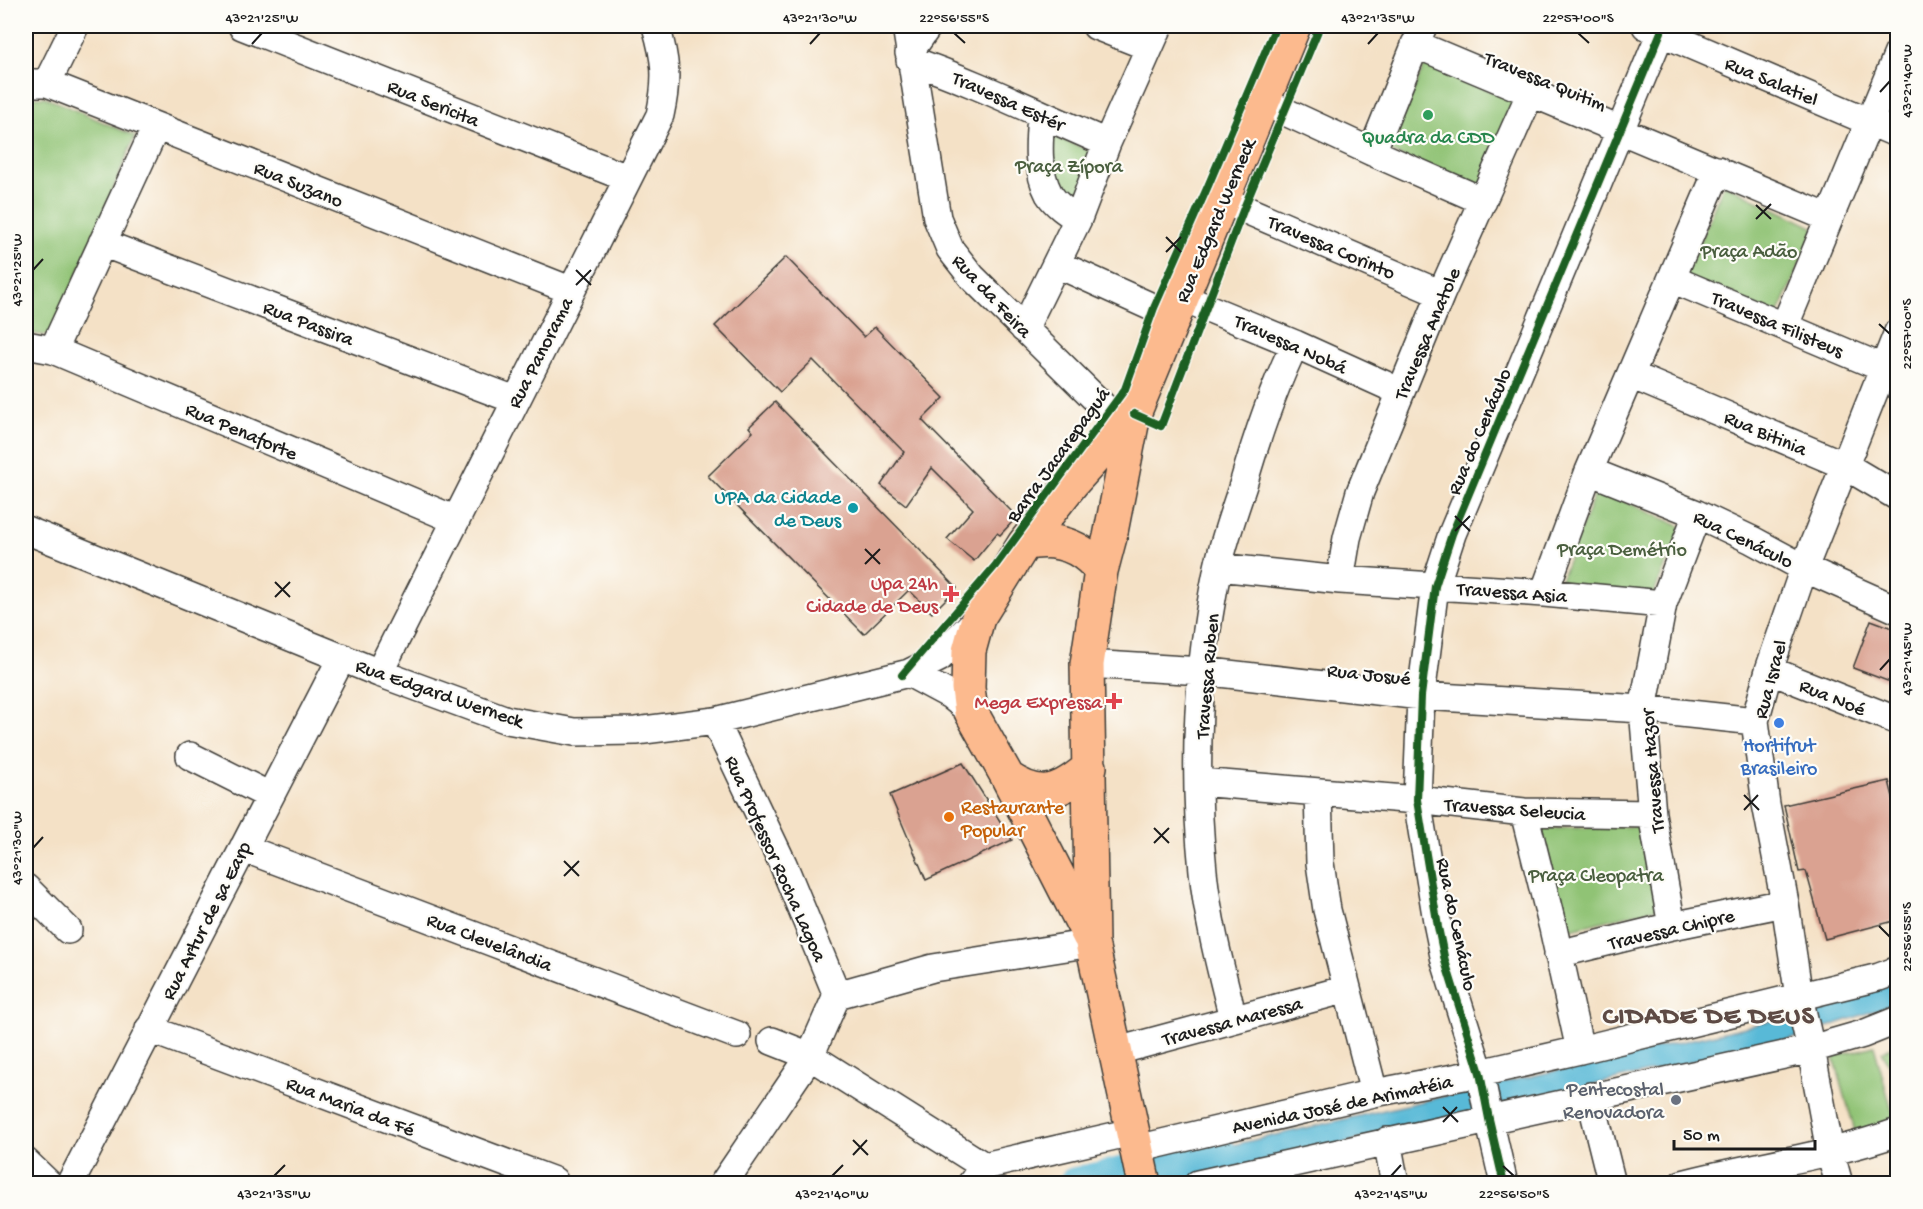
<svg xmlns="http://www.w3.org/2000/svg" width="1923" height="1209" font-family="'Gochi Hand',sans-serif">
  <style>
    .green { fill: #90c374; stroke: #567048; stroke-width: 1.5 }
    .water { fill: #59b9d7; stroke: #3a6a7a; stroke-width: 1.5 }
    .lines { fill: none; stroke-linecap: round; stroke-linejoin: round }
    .river { stroke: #59b9d7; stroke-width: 34 }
    .building { fill: #daa291 }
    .minor-casing { stroke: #3c3a36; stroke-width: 30 }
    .major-casing { stroke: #3c3a36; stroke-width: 36 }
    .minor { stroke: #fff; stroke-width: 27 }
    .major { stroke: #fcba8e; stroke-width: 33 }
    .cycleway-casing { stroke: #fdfcf7; stroke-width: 11 }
    .cycleway { stroke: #1b5e20; stroke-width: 8 }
    .ticks { fill: none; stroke: #1c1c1c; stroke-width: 2 }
    .leisure-dot { fill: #2e9e5b; stroke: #fdfcf7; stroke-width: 2 }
    .culture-dot { fill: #0f9aa8; stroke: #fdfcf7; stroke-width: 2 }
    .health-dot { fill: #e0444e; stroke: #fdfcf7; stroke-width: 2 }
    .shop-dot { fill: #3f7fe0; stroke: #fdfcf7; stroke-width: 2 }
    .food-dot { fill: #e8710a; stroke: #fdfcf7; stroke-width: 2 }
    .worship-dot { fill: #6b7280; stroke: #fdfcf7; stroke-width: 2 }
    .labels { text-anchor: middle; stroke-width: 4.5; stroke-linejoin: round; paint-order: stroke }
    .street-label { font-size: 20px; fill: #1c1c1c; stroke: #fdfcf7 }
    .leisure-label { font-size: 20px; fill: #27864d; stroke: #fdfcf7 }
    .park-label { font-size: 20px; fill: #4a5f3f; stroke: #fdfcf7 }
    .culture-label { font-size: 20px; fill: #0d838f; stroke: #fdfcf7; text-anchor: end }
    .health-label { font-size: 20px; fill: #be3a42; stroke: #fdfcf7; text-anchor: end }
    .shop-label { font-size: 20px; fill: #366cbe; stroke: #fdfcf7 }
    .food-label { font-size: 20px; fill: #c56008; stroke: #fdfcf7; text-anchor: start }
    .worship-label { font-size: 20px; fill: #5b616d; stroke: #fdfcf7; text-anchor: end }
    .district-label { font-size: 26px; font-weight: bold; letter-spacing: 1.5px; fill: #5e4b45; stroke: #fdfcf7 }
    .neatline { fill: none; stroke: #1c1c1c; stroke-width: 2 }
    .ticks-label { font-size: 15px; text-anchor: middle; fill: #1c1c1c }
  </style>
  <rect width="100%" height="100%" fill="#fdfcf7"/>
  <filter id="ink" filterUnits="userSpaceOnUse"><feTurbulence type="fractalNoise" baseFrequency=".0167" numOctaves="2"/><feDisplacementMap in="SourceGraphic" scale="12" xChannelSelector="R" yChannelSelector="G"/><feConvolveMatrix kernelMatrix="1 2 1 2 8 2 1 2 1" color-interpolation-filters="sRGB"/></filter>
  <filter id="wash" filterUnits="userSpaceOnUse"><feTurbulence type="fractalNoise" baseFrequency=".008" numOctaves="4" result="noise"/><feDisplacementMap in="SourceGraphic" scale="24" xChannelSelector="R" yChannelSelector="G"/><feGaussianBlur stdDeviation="1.35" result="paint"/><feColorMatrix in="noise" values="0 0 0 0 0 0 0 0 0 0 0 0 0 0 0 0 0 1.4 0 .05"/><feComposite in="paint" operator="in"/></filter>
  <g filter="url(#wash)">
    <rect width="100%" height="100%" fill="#f4e1c6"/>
    <!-- green -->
    <path class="green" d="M1425,64L1520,103L1478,193L1388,150Z
      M26,97H45L135,136L52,336L26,333Z
      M1045,133L1096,153L1073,207L1060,196Z
      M1724,184L1815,228L1778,315L1684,278Z
      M1597,489L1682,527L1653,595L1558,586Z
      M1647,826L1662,907L1559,932L1540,829Z
      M1897,1043V1081L1882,1052Z
      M1874,1046L1896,1125L1856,1135L1834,1057Z"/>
    <!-- water -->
    <path class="water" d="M1897,983V1003L1798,1037L1177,1182L1172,1159L1793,1016Z"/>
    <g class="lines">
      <!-- river -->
      <path class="river" d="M1075,1184L1219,1152"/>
    </g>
    <g id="blocks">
      <!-- building -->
      <path class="building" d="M786,257L864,337L875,327L944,398L922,420L1017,517L1000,535L997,533L974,561L947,539L973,509L932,468L906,505L881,485L904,452L813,360L780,392L715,326Z
        M775,402L957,588L932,613L909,590L864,634L708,476L753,432L749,427Z
        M1871,620L1898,630V685L1853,668Z
        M963,763L1012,840L926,880L890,795Z
        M1889,781L1898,817V920L1825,939L1806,871L1799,872L1784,805Z"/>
    </g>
  </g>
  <g filter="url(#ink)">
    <use href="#blocks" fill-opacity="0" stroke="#3c3a36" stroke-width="1.5"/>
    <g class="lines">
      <!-- minor casing -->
      <g class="minor-casing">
        <path id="minor" d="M242,26L627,178
          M906,26L937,218L950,249L972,277L1123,426
          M1096,26L1149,47
          M1646,26L1898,134
          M1415,44L1829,218
          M909,53L928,26
          M910,60C977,83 1041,115 1107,143
          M26,83H47L570,290
          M47,83L75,26
          M1264,102L1372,152L1483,201
          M1041,115C1039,141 1036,170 1049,194C1056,205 1067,212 1078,219
          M1372,152L1423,26
          M1223,200L1441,294
          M102,243L515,400
          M1057,264L1154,308L1174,315
          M1672,279L1883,368
          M1181,297L1295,344L1401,392
          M1785,325L1898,53
          M1024,329L1078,219L1107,143L1159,26
          M26,345L53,350L456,520
          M53,350L156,127
          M1631,375L1844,465L1898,497
          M1589,471L1697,514L1752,540L1804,568L1898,610
          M26,530L379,673L507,720L574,732L636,731L715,721L909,673L939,658L978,618
          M1218,567L1340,580L1544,593L1663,604
          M1340,580L1347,538L1360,492L1441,294L1531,92
          M1544,593L1589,471L1718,170
          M1087,664L1202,671L1421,696L1643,709L1755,721
          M1769,670L1898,721
          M379,673L660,115C668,79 666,60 656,26
          M909,673L950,695L971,712
          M715,721L783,864L837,995
          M190,756L270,796
          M1198,782L1417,800L1524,812L1652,814
          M1318,792L1320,863L1327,910L1374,1093
          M1524,812L1553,928L1580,1050
          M243,848L737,1035
          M26,888L68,930
          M1672,926L1652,814L1643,709L1663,604L1697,514
          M1558,954L1672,926L1785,903
          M837,995L933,968L1092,943
          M1233,1018C1221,970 1208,921 1203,871C1193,771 1197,666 1218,567C1224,540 1234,512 1243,485C1257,436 1273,389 1295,344
          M149,1029L554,1181
          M772,1041L810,1056L984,1166
          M1117,1051L1347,989
          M1590,1096L1612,1184
          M1387,1141L1395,1184
          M1137,1149L1374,1093L1480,1073L1580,1050L1879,977L1898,970
          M26,1162L49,1184
          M70,1184L342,657
          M723,1184L810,1056L837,995
          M971,1184L984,1166L1132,1132
          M1198,1184L1811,1049L1863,1034L1898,1020
          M1504,1184L1489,1119L1480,1073L1445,961L1438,927L1417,800L1421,696L1435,586L1452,534L1661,32
          M1682,1184C1753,1165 1828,1157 1898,1132
          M1839,1184L1830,1151L1811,1049L1799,997L1785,903L1766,804L1755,721L1769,670L1804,568L1898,332"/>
      </g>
      <!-- major casing -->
      <g class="major-casing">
        <path id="major" d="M1024,544C1055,537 1082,545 1101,571
          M1008,778C1043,801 1060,792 1090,767
          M1089,936L1008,778L971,712L968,688L969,651L978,618L1024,544L1072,483L1133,415
          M1144,1184L1092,943L1087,664L1101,571L1110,537L1134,414L1294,26"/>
      </g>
      <!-- minor -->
      <use href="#minor" class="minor"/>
      <!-- major -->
      <use href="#major" class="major"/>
      <!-- cycleway casing -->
      <g class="cycleway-casing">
        <path id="cycleway" d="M1134,414L1161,426L1244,208L1320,26
          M902,675L995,566L1125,389L1154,308L1208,186L1276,26
          M1504,1184L1489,1119L1480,1073L1445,961L1438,927L1417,800L1421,696L1435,586L1452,534L1661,32"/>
      </g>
      <!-- cycleway -->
      <use href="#cycleway" class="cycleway"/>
    </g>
  </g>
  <!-- ticks -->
  <path class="ticks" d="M954,33L965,43M1578,33L1589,43M252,44L262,33M810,44L820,33M1368,44L1378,33M1880,92L1890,81M1756,205L1771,219M1756,219L1771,204M1166,237L1181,252M1166,252L1181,237M33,270L43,259M576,270L591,285M576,285L591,270M1879,324L1890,334M1455,516L1470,531M1455,531L1470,516M865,549L880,564M865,564L880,549M275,582L290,597M275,597L290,582M1880,670L1890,659M1744,795L1759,810M1744,810L1758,795M1154,828L1169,843M1154,843L1169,828M33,848L43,837M564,861L579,876M564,876L579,861M1879,926L1890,937M1443,1107L1458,1122M1443,1122L1457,1107M853,1140L868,1155M853,1155L867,1140M1503,1166L1514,1176M274,1176L285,1165M832,1176L843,1165M1391,1176L1401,1165"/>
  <!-- markers -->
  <circle class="leisure-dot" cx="1428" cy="115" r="6"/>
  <circle class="culture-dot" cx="853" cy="508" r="6"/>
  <g class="health-dot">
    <path d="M948 585h6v6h6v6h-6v6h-6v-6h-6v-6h6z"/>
    <path d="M1111 692h6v6h6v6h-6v6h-6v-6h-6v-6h6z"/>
  </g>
  <circle class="shop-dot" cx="1779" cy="723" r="6"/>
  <circle class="food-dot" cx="949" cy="817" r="6"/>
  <circle class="worship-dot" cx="1676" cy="1100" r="6"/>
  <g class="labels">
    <!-- street labels -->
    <g class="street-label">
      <text transform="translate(1546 80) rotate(22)" y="7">Travessa Quitim</text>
      <text transform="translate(1772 80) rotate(23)" y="7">Rua Salatiel</text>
      <text transform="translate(1009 100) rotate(24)" y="7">Travessa Estér</text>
      <text transform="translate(434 102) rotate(22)" y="7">Rua Sericita</text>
      <text transform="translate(299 183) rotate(22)" y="7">Rua Suzano</text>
      <text transform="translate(1214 220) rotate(-67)" y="7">Rua Edgard Werneck</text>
      <text transform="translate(1332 246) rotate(23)" y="7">Travessa Corinto</text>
      <text transform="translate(993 295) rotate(47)" y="7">Rua da Feira</text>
      <text transform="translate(309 322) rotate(21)" y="7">Rua Passira</text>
      <text transform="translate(1778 323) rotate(23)" y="7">Travessa Filisteus</text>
      <text transform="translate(1426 333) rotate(-67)" y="7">Travessa Anatole</text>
      <text transform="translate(1291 343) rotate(24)" y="7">Travessa Nobá</text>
      <text transform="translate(539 352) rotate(-63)" y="7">Rua Panorama</text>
      <text transform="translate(242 430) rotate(23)" y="7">Rua Penaforte</text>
      <text transform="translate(1478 431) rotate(-67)" y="7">Rua do Cenáculo</text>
      <text transform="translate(1766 432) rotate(23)" y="7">Rua Bitinia</text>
      <text transform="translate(1057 454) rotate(-54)" y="7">Barra Jacarepaguá</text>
      <text transform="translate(1744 538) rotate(26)" y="7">Rua Cenáculo</text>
      <text transform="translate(1512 591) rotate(4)" y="7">Travessa Asia</text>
      <text transform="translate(1369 673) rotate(6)" y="7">Rua Josué</text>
      <text transform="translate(1206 676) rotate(-85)" y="7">Travessa Ruben</text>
      <text transform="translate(1769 679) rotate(-75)" y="7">Rua Israel</text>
      <text transform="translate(440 692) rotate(19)" y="7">Rua Edgard Werneck</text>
      <text transform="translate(1833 696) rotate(22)" y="7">Rua Noé</text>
      <text transform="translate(1651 771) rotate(-95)" y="7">Travessa Hazor</text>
      <text transform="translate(1515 808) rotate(4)" y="7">Travessa Seleucia</text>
      <text transform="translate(777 858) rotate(66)" y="7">Rua Professor Rocha Lagoa</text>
      <text transform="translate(205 920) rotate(-63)" y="7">Rua Artur de sa Earp</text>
      <text transform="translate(1458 924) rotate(78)" y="7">Rua do Cenáculo</text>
      <text transform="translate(1671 928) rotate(-13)" y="7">Travessa Chipre</text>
      <text transform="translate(490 941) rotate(21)" y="7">Rua Clevelândia</text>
      <text transform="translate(1232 1020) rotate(-15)" y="7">Travessa Maressa</text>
      <text transform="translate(1342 1103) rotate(-12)" y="7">Avenida José de Arimatéia</text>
      <text transform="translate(351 1105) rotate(21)" y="7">Rua Maria da Fé</text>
    </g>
    <!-- leisure labels -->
    <g class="leisure-label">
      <text x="1428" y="143">Quadra da CDD</text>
    </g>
    <!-- park labels -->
    <g class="park-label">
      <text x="1069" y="172">Praça Zípora</text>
      <text x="1749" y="257">Praça Adão</text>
      <text x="1622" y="555">Praça Demétrio</text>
      <text x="1596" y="881">Praça Cleopatra</text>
    </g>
    <!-- culture labels -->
    <g class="culture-label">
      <text x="841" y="503">UPA da Cidade<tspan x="841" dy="23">de Deus</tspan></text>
    </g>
    <!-- health labels -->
    <g class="health-label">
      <text x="938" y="589">Upa 24h<tspan x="938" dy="23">Cidade de Deus</tspan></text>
      <text x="1102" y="708">Mega Expressa</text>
    </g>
    <!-- shop labels -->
    <g class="shop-label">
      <text x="1779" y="751">Hortifrut<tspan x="1779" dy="23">Brasileiro</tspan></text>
    </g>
    <!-- food labels -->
    <g class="food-label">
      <text x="961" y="813">Restaurante<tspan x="961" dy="23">Popular</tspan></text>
    </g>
    <!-- worship labels -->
    <g class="worship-label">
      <text x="1664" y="1095">Pentecostal<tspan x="1664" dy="23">Renovadora</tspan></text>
    </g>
    <!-- district labels -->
    <g class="district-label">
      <text x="1709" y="1023">CIDADE DE DEUS</text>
    </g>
  </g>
  <!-- margin -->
  <rect width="1923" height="1209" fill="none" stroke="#fdfcf7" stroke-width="66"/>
  <!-- scale -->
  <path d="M1674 1140v9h141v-9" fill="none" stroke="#1c1c1c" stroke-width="3"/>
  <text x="1683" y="1140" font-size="18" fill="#1c1c1c" stroke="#fdfcf7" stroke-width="4.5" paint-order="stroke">50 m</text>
  <rect x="33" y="33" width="1857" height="1143" class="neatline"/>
  <g class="ticks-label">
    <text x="262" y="22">43°21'25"W</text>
    <text x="820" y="22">43°21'30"W</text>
    <text x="954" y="22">22°56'55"S</text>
    <text x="1378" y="22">43°21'35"W</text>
    <text x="1578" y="22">22°57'00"S</text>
    <text transform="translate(1906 81) rotate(-90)" y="5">43°21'40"W</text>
    <text transform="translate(16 270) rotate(-90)" y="5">43°21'25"W</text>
    <text transform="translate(1906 334) rotate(-90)" y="5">22°57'00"S</text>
    <text transform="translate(1906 659) rotate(-90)" y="5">43°21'45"W</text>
    <text transform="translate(16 848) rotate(-90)" y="5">43°21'30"W</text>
    <text transform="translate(1906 937) rotate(-90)" y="5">22°56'55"S</text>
    <text x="274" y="1198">43°21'35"W</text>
    <text x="832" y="1198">43°21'40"W</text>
    <text x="1391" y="1198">43°21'45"W</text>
    <text x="1514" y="1198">22°56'50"S</text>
  </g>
</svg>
